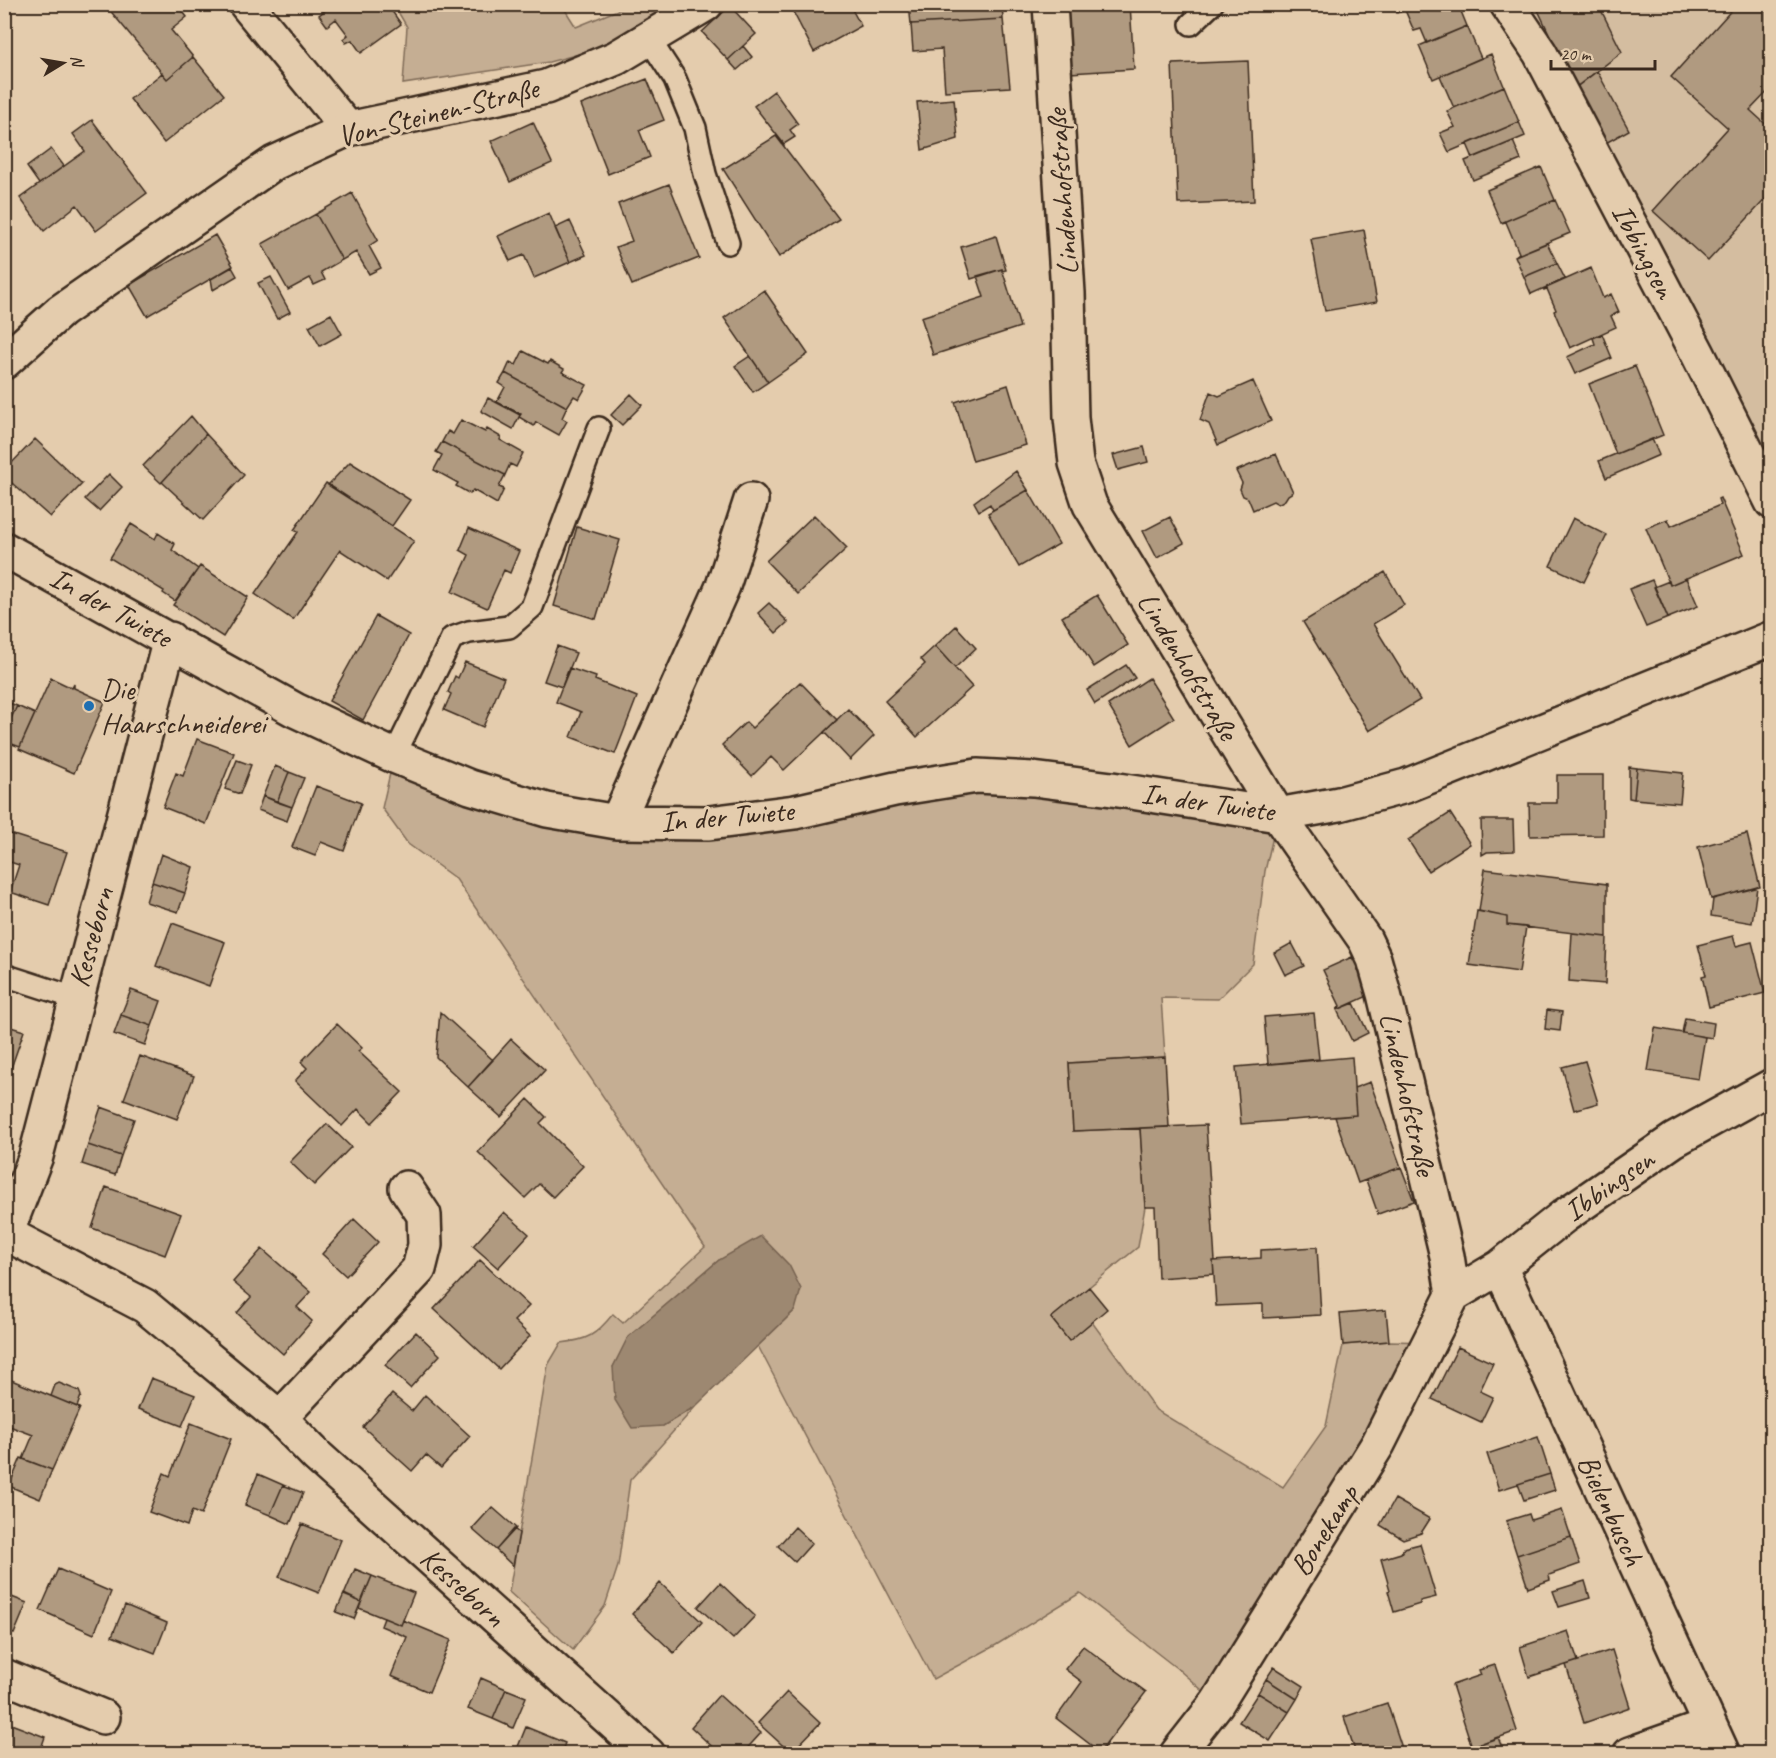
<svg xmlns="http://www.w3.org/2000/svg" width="1776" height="1758" font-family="Caveat,sans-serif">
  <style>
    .built { fill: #d4bda0 }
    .green { fill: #c5ae93; stroke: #806c58; stroke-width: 1.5 }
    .water { fill: #9d8871; stroke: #766250; stroke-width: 1.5 }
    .building { fill: #b09a80; stroke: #3b2a1e; stroke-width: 1.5 }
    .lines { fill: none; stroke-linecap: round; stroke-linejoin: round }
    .lane-casing { stroke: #3b2a1e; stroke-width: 26 }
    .street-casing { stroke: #3b2a1e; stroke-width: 38 }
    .secondary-casing { stroke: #3b2a1e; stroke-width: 38 }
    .lane { stroke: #e4ccad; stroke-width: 21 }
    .street { stroke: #e4ccad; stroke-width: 33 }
    .secondary { stroke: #e4ccad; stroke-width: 33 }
    .poi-dot { fill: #1f6fb2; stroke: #e4ccad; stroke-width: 2 }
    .labels { text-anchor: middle; stroke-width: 6; stroke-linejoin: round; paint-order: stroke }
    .street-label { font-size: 30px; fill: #3b2a1e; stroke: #e4ccad }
    .poi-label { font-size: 30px; fill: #3b2a1e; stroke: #e4ccad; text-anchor: start }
  </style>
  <rect width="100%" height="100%" fill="#e4ccad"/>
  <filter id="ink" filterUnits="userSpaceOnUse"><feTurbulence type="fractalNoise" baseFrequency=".0167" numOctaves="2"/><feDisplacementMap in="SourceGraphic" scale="12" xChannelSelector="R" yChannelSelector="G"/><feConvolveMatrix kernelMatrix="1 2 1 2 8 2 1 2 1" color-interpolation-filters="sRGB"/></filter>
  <g filter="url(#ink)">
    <!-- built -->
    <path class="built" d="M1524,5H1771V459L1541,31Z"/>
    <!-- green -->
    <path class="green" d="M394,5H562L576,27L630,5H673L602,48L549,62L403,84L407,27Z
      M394,756L617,822L977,776L1278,815L1265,871L1253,964L1218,999L1161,998L1165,1057L1069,1063L1073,1131L1140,1128L1145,1207L1138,1247L1051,1318L1069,1340L1092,1322L1156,1410L1283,1487L1326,1426L1343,1345L1389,1341L1430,1342L1217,1703L1179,1670L1080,1593L996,1645L933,1679L758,1346L795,1310L719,1260L632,1334L613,1367L663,1426L696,1406L630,1480L618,1566L605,1606L573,1650L509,1592L548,1365L561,1343C588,1340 596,1335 613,1314L623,1323L705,1247L456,879L408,844L382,808Z"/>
    <!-- water -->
    <path class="water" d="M761,1236L789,1265L801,1289L795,1310L696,1406L663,1426L632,1428L615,1400L613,1367L628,1337L719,1260Z"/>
    <!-- building -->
    <path class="building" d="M112,4H177L187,17L171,30L193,57L167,79L108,8Z
      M326,4H387L401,24L361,53L352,40L346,43L343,39L348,35L336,19L327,26L319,15L328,8Z
      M789,4H849L861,26L814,52Z
      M909,4H1002L1003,19L911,24Z
      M1065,4H1130L1134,69L1070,73Z
      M1393,4H1417L1397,13Z
      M1417,4H1458L1467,26L1427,43L1421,29L1414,31L1405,10Z
      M1541,4H1598L1622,52L1575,88L1537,8Z
      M1737,4H1764L1772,11V87L1750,110L1772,130V192L1708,261L1653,211L1728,128L1671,77Z
      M730,6L756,34L728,60L702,32Z
      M1003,19L1010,87L945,91L942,49L913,51L911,24Z
      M1467,26L1481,58L1433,79L1419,46Z
      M743,46L752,57L737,70L728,60Z
      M1491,54L1504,86L1454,108L1440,76Z
      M193,57L224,95L164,143L130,99L162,73L167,79Z
      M1248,61L1254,201L1178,204L1172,64Z
      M1597,71L1629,130L1604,144L1575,88Z
      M647,79L664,120L639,130L650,157L608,174L581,105Z
      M1504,86L1519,122L1449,152L1440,133L1455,127L1447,111Z
      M774,91L798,124L790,130L795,137L784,144L754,106Z
      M954,99L958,139L922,150L917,102Z
      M92,120L147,193L96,231L77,205L44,231L20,198L85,151L73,134Z
      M533,122L552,163L510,182L491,141Z
      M1519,122L1525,136L1473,158L1467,144Z
      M776,136L839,219L779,257L723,169Z
      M1513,141L1521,160L1473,180L1465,161Z
      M51,149L64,166L39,184L27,167Z
      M1541,167L1555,200L1501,223L1487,190Z
      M669,184L699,258L632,285L616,247L632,241L618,204Z
      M352,193L378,240L369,246L381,268L369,274L356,252L342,260L316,214Z
      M1555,200L1570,233L1515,256L1519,253L1506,222L1501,223Z
      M549,213L570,262L534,278L524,255L510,261L498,236Z
      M316,214L342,260L321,272L325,280L314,285L310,278L288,290L262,244Z
      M570,221L586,255L570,262L555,228Z
      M1364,230L1377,302L1325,311L1311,239Z
      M215,235L233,266L147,316L129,285Z
      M996,236L1006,270L1002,271V269L971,279L961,247Z
      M1547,243L1557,263L1524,277L1515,256Z
      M1557,263L1565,279L1531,294L1524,277Z
      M232,267L237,276L213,290L211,279Z
      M1591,268L1603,298L1611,294L1619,312L1611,316L1616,327L1570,348L1554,311L1556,310L1547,289L1544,290V289Z
      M1002,269L1020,327L933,355L921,317L984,297L977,276Z
      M271,277L290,312L277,319L258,283Z
      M764,290L808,354L768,382L724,318Z
      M331,314L342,334L320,346L309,326Z
      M1602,334L1612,358L1575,374L1567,357L1595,344L1593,338Z
      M523,351L548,364L550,361L564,369L562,372L587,385L579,399L574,396L567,407L505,373L510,362L516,365Z
      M750,356L768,382L753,392L735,366Z
      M1635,366L1663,435L1616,454L1589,384Z
      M505,373L567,407L562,418L567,421L559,435L536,422L534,426L519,417L521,414L497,402L505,387L499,383Z
      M1253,381L1271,421L1218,445L1209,424L1200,420L1210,392L1219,396Z
      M1008,385L1026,445L973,461L955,402Z
      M631,394L642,405L622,425L611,415Z
      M488,398L520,415L513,429L481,411Z
      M191,416L206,434L161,483L143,466Z
      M461,420L485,432L487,429L501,437L500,440L523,453L516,467L510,464L505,475L442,442L448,431L453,434Z
      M206,434L244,475L203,520L162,482Z
      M35,439L82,484L50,517L4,476V471Z
      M1652,439L1659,455L1606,478L1599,461Z
      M442,442L505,475L499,487L504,489L497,504L473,490L470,494L456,486L458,483L434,470L442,455L436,452Z
      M1144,447L1148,462L1118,470L1113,455Z
      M1276,454L1293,492L1288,495L1285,500L1278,504L1273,501L1253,510L1248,498L1243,496L1240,489L1242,483L1236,471Z
      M350,462L410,500L392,526L328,485Z
      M1016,471L1028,490L993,510L990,504L979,511L974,502Z
      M109,474L122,487L99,511L85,499Z
      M326,483L414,541L387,581L340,550L293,620L255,594L298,532L294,530Z
      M1028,490L1059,544L1019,567L988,513Z
      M1720,498L1744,554L1670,585L1646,528L1668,519L1671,526L1720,505L1718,499Z
      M814,515L847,548L798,594L766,561Z
      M1170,517L1184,543L1157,558L1143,531Z
      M1573,518L1607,535L1584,582L1550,566Z
      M131,524L155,539L158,533L175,544L172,550L198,569L175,601L163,593L164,591L110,558Z
      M577,527L620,540L596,619L554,606Z
      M469,528L519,551L510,573L504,570L487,608L452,592L469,555L460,550Z
      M200,566L248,597L223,637L173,605Z
      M1385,572L1404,605L1373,624L1420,700L1369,731L1303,622Z
      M1686,578L1698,606L1668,618L1654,587L1669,581L1670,585Z
      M1652,580L1668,618L1646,627L1629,589Z
      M1097,595L1128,645L1094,667L1062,617Z
      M769,603L788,622L776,633L758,613Z
      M376,616L409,635L363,720L329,701Z
      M956,626L976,648L955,668L935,646Z
      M557,646L576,653L562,687L544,681Z
      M935,646L972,687L917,737L885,701L925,664L921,659Z
      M465,662L504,678L483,727L444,710L451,694L448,692L455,676L458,678Z
      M1126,665L1135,678L1095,704L1087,690Z
      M569,668L596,677L595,680L637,697L615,754L571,737L581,712L556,702Z
      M51,678L72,688L74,684V688L105,702L74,773L19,749Z
      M1149,678L1174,718L1132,745L1108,705Z
      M800,682L837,720L784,770L771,757L752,776L722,745L746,722L752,728Z
      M4,701L17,706L4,733Z
      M17,706L35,714L20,747L4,741V733Z
      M848,709L874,736L850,760L824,732Z
      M197,739L234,753L206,824L163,807L176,773L183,776Z
      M237,760L251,765L240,794L225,789Z
      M275,766L289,772L277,802L263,796Z
      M1629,767L1637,768L1634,799L1629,798Z
      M1637,768L1683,773L1680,803L1634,799Z
      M289,772L304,778L292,807L277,802Z
      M1557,775H1603V835L1530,836L1529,803H1557Z
      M316,786L361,803L344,851L321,842L315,856L292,847Z
      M263,796L292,807L287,821L258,810Z
      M1450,813L1470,844L1428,871L1408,840Z
      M1481,820H1513L1514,851L1487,852L1482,855Z
      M4,832L67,852L49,905L10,892L19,865L4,860Z
      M1747,834L1760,887L1711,899L1698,847Z
      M161,854L193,867L185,893L152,882Z
      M1485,869L1607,884V937L1507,925V917L1479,911Z
      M152,882L185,893L178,912L146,902Z
      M1757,887L1752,923L1711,916L1713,899Z
      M4,899L10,901L4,916Z
      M1477,911L1507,917V925L1526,927L1519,972L1469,965Z
      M172,923L225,942L209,986L156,966Z
      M1572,933L1607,937L1605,984L1569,981Z
      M1733,936L1736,946L1752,942L1765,993L1709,1007L1702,976L1706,975L1698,945Z
      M1292,943L1304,966L1285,975L1274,953Z
      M1352,957L1370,995L1337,1010L1340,1006L1323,970Z
      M131,990L161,1001L152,1026L121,1015Z
      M1354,1003L1368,1033L1352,1041L1337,1010Z
      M1547,1010L1562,1012L1560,1031L1545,1029Z
      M440,1012L493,1060L468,1087L436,1057Z
      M1314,1013L1319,1059L1268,1064L1264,1017Z
      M121,1015L152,1026L145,1045L114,1034Z
      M1685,1018L1714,1023L1712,1038L1682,1033Z
      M337,1024L362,1048L358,1051L402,1092L372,1123L358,1109L342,1126L295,1081L307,1068L301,1062Z
      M4,1025L24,1031L10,1071L4,1069Z
      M1655,1028L1705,1037L1698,1079L1648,1071Z
      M511,1039L545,1070L501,1117L468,1087Z
      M140,1056L194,1076L177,1119L124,1099Z
      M1165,1057L1169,1127L1073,1131L1069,1063Z
      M1352,1057L1356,1115L1241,1124L1236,1067Z
      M1585,1061L1598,1103L1574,1110L1562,1067Z
      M4,1069L10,1071L4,1087Z
      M1370,1082L1401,1167L1358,1183L1335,1117L1356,1115L1354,1088Z
      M528,1099L546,1117L540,1123L583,1166L553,1197L539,1184L525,1198L478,1152Z
      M101,1107L134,1119L121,1156L88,1145Z
      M327,1124L351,1147L314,1185L290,1162Z
      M1206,1125L1215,1261H1213L1214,1274L1158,1278L1155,1207H1145L1140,1128Z
      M88,1145L121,1156L115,1175L82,1164Z
      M1401,1167L1414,1201L1378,1214L1366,1180Z
      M106,1187L181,1214L165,1255L92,1228Z
      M504,1212L529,1234L498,1268L473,1246Z
      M354,1219L378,1242L346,1276L322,1254Z
      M1317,1247L1321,1315L1263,1318V1304L1216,1306L1213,1261L1261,1258V1250Z
      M262,1249L311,1292L297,1307L312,1321L283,1354L237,1313L251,1297L233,1282Z
      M480,1260L529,1306L514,1321L530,1336L499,1369L434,1309Z
      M1089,1287L1107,1309L1069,1341L1051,1318Z
      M1386,1310L1389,1341L1343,1345L1340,1314Z
      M416,1332L440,1355L410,1388L385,1365Z
      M1458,1347L1493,1363L1480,1391L1493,1397L1481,1422L1432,1399Z
      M4,1377L80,1408L52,1470L23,1459L33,1435L4,1424Z
      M151,1378L195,1395L182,1426L138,1409Z
      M59,1383L79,1391L81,1396L77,1407L51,1396L55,1385Z
      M392,1394L412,1411L425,1395L470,1436L441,1468L426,1455L412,1471L363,1427Z
      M191,1423L231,1439L201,1515L192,1511L187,1526L149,1512L164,1473L170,1476Z
      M1538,1437L1550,1474L1499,1490L1487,1454Z
      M21,1458L52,1470L40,1499L9,1486Z
      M258,1474L283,1485L270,1515L245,1505Z
      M1550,1474L1555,1490L1524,1500L1518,1484Z
      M283,1485L303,1493L290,1524L270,1515Z
      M1395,1499L1430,1519L1421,1533L1403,1539L1380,1525Z
      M492,1507L516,1528L496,1550L472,1529Z
      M1562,1510L1571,1537L1517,1555L1506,1521L1529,1514L1531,1520Z
      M302,1524L341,1540L319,1593L279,1577Z
      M795,1527L812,1543L795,1562L778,1546Z
      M514,1529L519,1533L513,1566L496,1550Z
      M1571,1537L1580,1564L1549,1575L1550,1580L1528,1588L1517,1555Z
      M1420,1544L1436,1597L1420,1601V1604L1394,1612L1388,1591L1390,1590L1381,1559L1401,1553L1404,1548Z
      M58,1569L111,1592L94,1634L40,1610Z
      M355,1569L372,1576L361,1602L344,1595Z
      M372,1576L414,1593L401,1625L359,1608Z
      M1585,1581L1590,1598L1559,1607L1553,1591Z
      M660,1583L702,1622L674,1653L632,1614Z
      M720,1583L755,1616L733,1639L698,1607Z
      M4,1594L27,1603L14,1634L4,1631Z
      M344,1594L361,1602L354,1619L336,1612Z
      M125,1605L167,1623L155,1653L112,1636Z
      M384,1618L401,1625L403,1620L451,1640L429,1692L391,1676L407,1637L381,1626Z
      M1568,1631L1578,1661L1529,1677L1520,1647Z
      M1083,1646L1146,1692L1100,1752L1056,1718L1082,1682L1065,1669Z
      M1612,1650L1630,1707L1584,1723L1566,1665Z
      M1495,1665L1517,1731L1472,1747L1452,1685L1481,1675L1479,1670Z
      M1274,1667L1304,1686L1297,1699L1266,1679Z
      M481,1678L506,1689L493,1719L468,1709Z
      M1266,1679L1297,1699L1289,1712L1258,1693Z
      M506,1689L526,1697L513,1728L493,1719Z
      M787,1692L820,1723L791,1753L758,1723Z
      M1258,1693L1289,1712L1270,1741L1239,1722Z
      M719,1695L761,1733L742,1754H720L691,1727Z
      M1387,1703L1404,1754H1356L1344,1717Z
      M11,1724L45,1737L39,1754H4V1739Z
      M526,1727L565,1743L561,1754H515Z
      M1498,1737L1504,1754H1474L1472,1747Z"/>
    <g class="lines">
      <!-- lane casing -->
      <g class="lane-casing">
        <path id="lane" d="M1191,24L1212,4
          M649,39L675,79L695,128L705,174L728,243
          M394,756L452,638L469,632L509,627L532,607L599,428
          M4,975L75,998"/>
      </g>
      <!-- street casing -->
      <g class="street-casing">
        <path id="street" d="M246,4L348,129
          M1050,4L1068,293L1071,418L1076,463L1090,505L1278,815L1365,940L1374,959L1384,994L1447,1256L1453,1295
          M4,549L295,710L394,756L470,787L547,810L617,822L709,823L795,812L895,789L977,776L1033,779L1112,789L1278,815L1339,804L1406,786L1772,638
          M617,822L723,586L751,500
          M7,1234L145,1306L280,1418L317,1456L648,1754
          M4,1239L36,1156L170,639
          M1500,1267L1723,1754
          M1453,1295L1500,1267L1564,1216L1674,1140L1772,1086
          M280,1418L419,1269L425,1245L424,1215L406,1188
          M4,1676L103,1717
          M1177,1754L1217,1703L1378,1444L1453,1295
          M1630,1754L1709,1726"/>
      </g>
      <!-- secondary casing -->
      <g class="secondary-casing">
        <path id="secondary" d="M1507,4L1540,53L1698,354L1772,502
          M4,362L61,311L274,163L348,129L546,87L616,58L706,4"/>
      </g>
      <!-- lane -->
      <use href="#lane" class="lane"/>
      <!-- street -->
      <use href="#street" class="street"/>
      <!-- secondary -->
      <use href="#secondary" class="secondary"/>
    </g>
  </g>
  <!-- markers -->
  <circle class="poi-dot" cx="89" cy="706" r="6"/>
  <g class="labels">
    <!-- street labels -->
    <g class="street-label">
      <text transform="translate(438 112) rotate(-14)" y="10">Von-Steinen-Straße</text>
      <text transform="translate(1062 192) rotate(-94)" y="10">Lindenhofstraße</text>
      <text transform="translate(1644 251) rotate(62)" y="10">Ibbingsen</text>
      <text transform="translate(111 607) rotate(29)" y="10">In der Twiete</text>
      <text transform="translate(1188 666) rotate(59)" y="10">Lindenhofstraße</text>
      <text transform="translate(1208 802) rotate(8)" y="10">In der Twiete</text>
      <text transform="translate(727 816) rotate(-5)" y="10">In der Twiete</text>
      <text transform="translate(91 937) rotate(-75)" y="10">Kesseborn</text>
      <text transform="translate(1408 1094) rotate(77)" y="10">Lindenhofstraße</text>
      <text transform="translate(1609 1185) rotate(-35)" y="10">Ibbingsen</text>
      <text transform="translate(1611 1510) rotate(65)" y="10">Bielenbusch</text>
      <text transform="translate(1324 1530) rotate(-58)" y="10">Bonekamp</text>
      <text transform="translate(463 1587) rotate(42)" y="10">Kesseborn</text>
    </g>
    <!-- poi labels -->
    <g class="poi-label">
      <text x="101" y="699">Die<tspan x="101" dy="34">Haarschneiderei</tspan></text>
    </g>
  </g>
  <!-- margin -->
  <rect width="1776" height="1758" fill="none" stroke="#e4ccad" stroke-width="24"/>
  <rect x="12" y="12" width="1752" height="1734" fill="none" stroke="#3b2a1e" stroke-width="2" filter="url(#ink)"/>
  <!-- north arrow -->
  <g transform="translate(63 63) rotate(79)" stroke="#e4ccad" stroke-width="4.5" paint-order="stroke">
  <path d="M0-4.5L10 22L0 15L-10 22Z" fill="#3b2a1e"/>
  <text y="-9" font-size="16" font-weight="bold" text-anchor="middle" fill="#3b2a1e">N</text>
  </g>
  <!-- scale -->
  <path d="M1551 60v9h104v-9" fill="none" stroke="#3b2a1e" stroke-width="3"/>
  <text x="1560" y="60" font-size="18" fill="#3b2a1e" stroke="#e4ccad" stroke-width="4.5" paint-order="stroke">20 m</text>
</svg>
